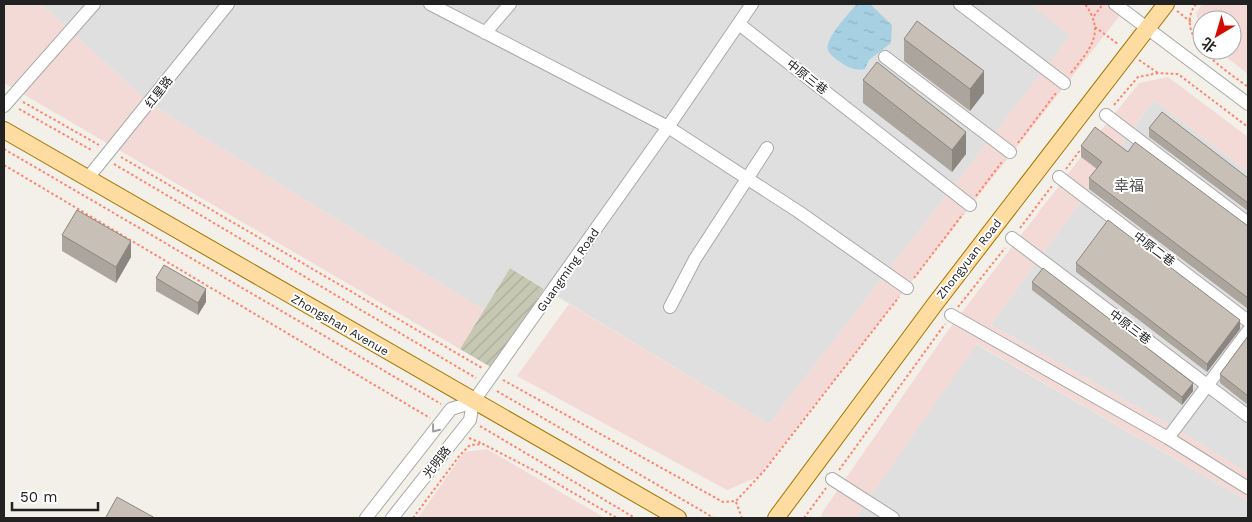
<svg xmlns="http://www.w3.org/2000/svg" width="1252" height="522" font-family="'Work Sans','Noto Sans SC',sans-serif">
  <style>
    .residential { fill: #e0dfdf }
    .commercial { fill: #f3dad7 }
    .construction { fill: url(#construction-furrows) }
    .water { fill: url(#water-ripples) }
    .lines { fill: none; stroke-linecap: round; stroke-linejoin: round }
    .minor-casing { stroke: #a9a9a9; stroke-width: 14 }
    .major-casing { stroke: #a07400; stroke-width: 18 }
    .path { stroke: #ff846d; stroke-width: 2; stroke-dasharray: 2.5 2.5; stroke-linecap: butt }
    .minor { stroke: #fff; stroke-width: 12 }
    .major { stroke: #ffdca1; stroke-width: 16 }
    .wall { fill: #aca59d }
    .shaded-wall { fill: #8c8680 }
    .building { fill: #c8c0b7; stroke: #8c8680 }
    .oneway { stroke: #9c9c9c }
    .labels { text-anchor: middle; stroke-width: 4; stroke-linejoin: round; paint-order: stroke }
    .street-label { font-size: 12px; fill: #222; stroke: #fff }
    .quarter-label { font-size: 15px; fill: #555; stroke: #fff }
  </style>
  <defs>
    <pattern id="construction-furrows" width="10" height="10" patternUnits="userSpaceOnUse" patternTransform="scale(1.25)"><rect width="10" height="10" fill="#c7c8b3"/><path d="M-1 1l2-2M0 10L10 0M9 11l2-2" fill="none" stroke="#abac9a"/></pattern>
    <pattern id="water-ripples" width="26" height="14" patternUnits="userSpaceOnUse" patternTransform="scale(1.25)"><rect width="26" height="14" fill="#a7d1e2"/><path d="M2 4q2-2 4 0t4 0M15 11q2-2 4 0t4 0" fill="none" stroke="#8fb3c2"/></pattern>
  </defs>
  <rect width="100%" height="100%" fill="#f2f0e8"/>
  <!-- residential -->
  <path class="residential" d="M41,4H1031L1071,35L769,424L510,268L484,310L150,104Z
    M1154,100L1248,172V473L1175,428L991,325Z
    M976,344L1248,501V518H862L857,515Z"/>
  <!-- commercial -->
  <path class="commercial" d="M4,4H41L150,104L484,310L460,349L4,83Z
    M1031,4H1129L758,477L727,490L517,376L569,304L769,424L1070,36Z
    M1202,4H1248V74L1217,50H1232V20H1202V34L1196,13Z
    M1168,77L1248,137V172L1154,100L1115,153L1095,138L1139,83Z
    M1081,157L1102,172L991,325L1175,428L1248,473V501L977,344L857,515L862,518H821L822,513L949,329Z
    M487,449L605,518H418L464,452Z"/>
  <!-- construction -->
  <path class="construction" d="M510,268L544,289L494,369L460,349Z"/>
  <!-- water -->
  <path class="water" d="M857,4H870L892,25L891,43L869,60L865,69C858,71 849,68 843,64C838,60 830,56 828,50C824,39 850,12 857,4Z"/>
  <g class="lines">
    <!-- minor casing -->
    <g class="minor-casing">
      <path id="minor" d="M430,4L668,127L799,212L907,288
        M960,4L1064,83
        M1115,4L1248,104
        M739,24L970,205
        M485,33L510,4
        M885,57L1010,152
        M4,106L94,4
        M1106,115L1248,223
        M1059,177L1248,321
        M87,179L228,4
        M1012,238L1248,416
        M670,307L695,259L767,148
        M951,315L1168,438L1248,488
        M1168,438L1248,331
        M832,479L893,518
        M366,518L451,409L473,402
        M392,518L470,420L473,402L668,127L752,4"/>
    </g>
    <!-- major casing -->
    <g class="major-casing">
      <path id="major" d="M4,130L678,518
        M776,518L935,304L1166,4"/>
    </g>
    <!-- path -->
    <path class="path" d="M1196,4C1171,37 1227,71 1248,87
      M1177,11L1191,22
      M1094,16L1103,4
      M1095,27L1118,44
      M1139,60L1158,73
      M1071,73C1090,49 1106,33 1085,4
      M23,102L99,145
      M1114,105L1138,77L1158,73L1178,74L1248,127
      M19,109L93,151
      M1018,143L1056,93
      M4,149L441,404
      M121,157L482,368
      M114,164L476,378
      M4,165L430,418
      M1066,169L1081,149
      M976,196L1002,162
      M1020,228L1052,186
      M914,278L963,214
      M958,307L1005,248
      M503,380L723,502L736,501L764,471L899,297
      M497,391L714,518
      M480,426L635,518
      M469,438L483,444
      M839,470L945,324
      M736,502L742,518
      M413,518L460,455L470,445L483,444L539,473L617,518
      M804,518L826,488"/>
    <!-- minor -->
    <use href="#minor" class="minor"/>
    <!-- major -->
    <use href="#major" class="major"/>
  </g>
  <!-- wall -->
  <path class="wall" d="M904,39L984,93L970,111L904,61Z
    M863,80L966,154L952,172L863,103Z
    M1149,128L1248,178V211L1149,137Z
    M1081,146L1128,152L1248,226V309L1089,189V178L1097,169L1081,157Z
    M62,235L131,257L116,283L62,251Z
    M1076,263L1240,329L1207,372L1076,272Z
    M156,278L206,302L198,315L156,291Z
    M1032,282L1193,391L1182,405L1032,290Z
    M1248,336V405L1220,383V374Z"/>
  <!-- shaded-wall -->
  <path class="shaded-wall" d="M984,71V93L970,111V89Z
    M966,132V154L952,172V150Z
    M131,241V257L116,283V267Z
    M206,289V302L198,315V303Z
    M1240,320V329L1207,372V364Z
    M1193,383V391L1182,405V397Z"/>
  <!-- building -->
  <path class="building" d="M917,21L984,71L970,89L904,39Z
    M877,62L966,132L952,150L863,80Z
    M1162,112L1248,178V203L1149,128Z
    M1095,127L1128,152L1135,142L1248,226V298L1089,178L1102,162L1081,146Z
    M77,210L131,241L116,267L62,235Z
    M1108,220L1240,320L1207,364L1076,263Z
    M164,265L206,289L198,303L156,278Z
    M1043,268L1193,383L1182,397L1032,282Z
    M1248,336V396L1220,374Z
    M117,497L155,518H108L106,517Z"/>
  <!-- one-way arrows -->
  <defs><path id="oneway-chevron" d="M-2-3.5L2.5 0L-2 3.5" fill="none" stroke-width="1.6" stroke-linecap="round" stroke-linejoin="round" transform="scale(1.25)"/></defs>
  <use class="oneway" href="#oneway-chevron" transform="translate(435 429) rotate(128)"/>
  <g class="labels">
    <!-- street labels -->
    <g class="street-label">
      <text transform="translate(807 77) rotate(38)" y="4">中原三巷</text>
      <text transform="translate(159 92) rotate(-52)" y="4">红星路</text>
      <text transform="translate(1154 249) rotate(37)" y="4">中原二巷</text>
      <text transform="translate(969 259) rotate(-52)" y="4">Zhongyuan Road</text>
      <text transform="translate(568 270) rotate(-55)" y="4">Guangming Road</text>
      <text transform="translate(340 325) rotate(30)" y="4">Zhongshan Avenue</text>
      <text transform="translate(1130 327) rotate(37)" y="4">中原三巷</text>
      <text transform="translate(437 462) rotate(-52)" y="4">光明路</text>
    </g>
    <!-- quarter labels -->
    <g class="quarter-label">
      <text x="1129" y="191">幸福</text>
    </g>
  </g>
  <!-- border -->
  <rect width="1252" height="522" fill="none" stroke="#222222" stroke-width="10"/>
  <!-- north arrow -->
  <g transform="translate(1217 35) rotate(218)"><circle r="24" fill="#ffffff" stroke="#a7a7a7"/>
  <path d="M0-4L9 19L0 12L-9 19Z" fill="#d40c00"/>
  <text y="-8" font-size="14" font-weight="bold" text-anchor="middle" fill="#222222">北</text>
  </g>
  <!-- scale -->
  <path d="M12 502v8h86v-8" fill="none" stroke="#222222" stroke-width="2.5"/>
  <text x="20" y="502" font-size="15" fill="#222222" stroke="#ffffff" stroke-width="4" paint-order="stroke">50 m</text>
</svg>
